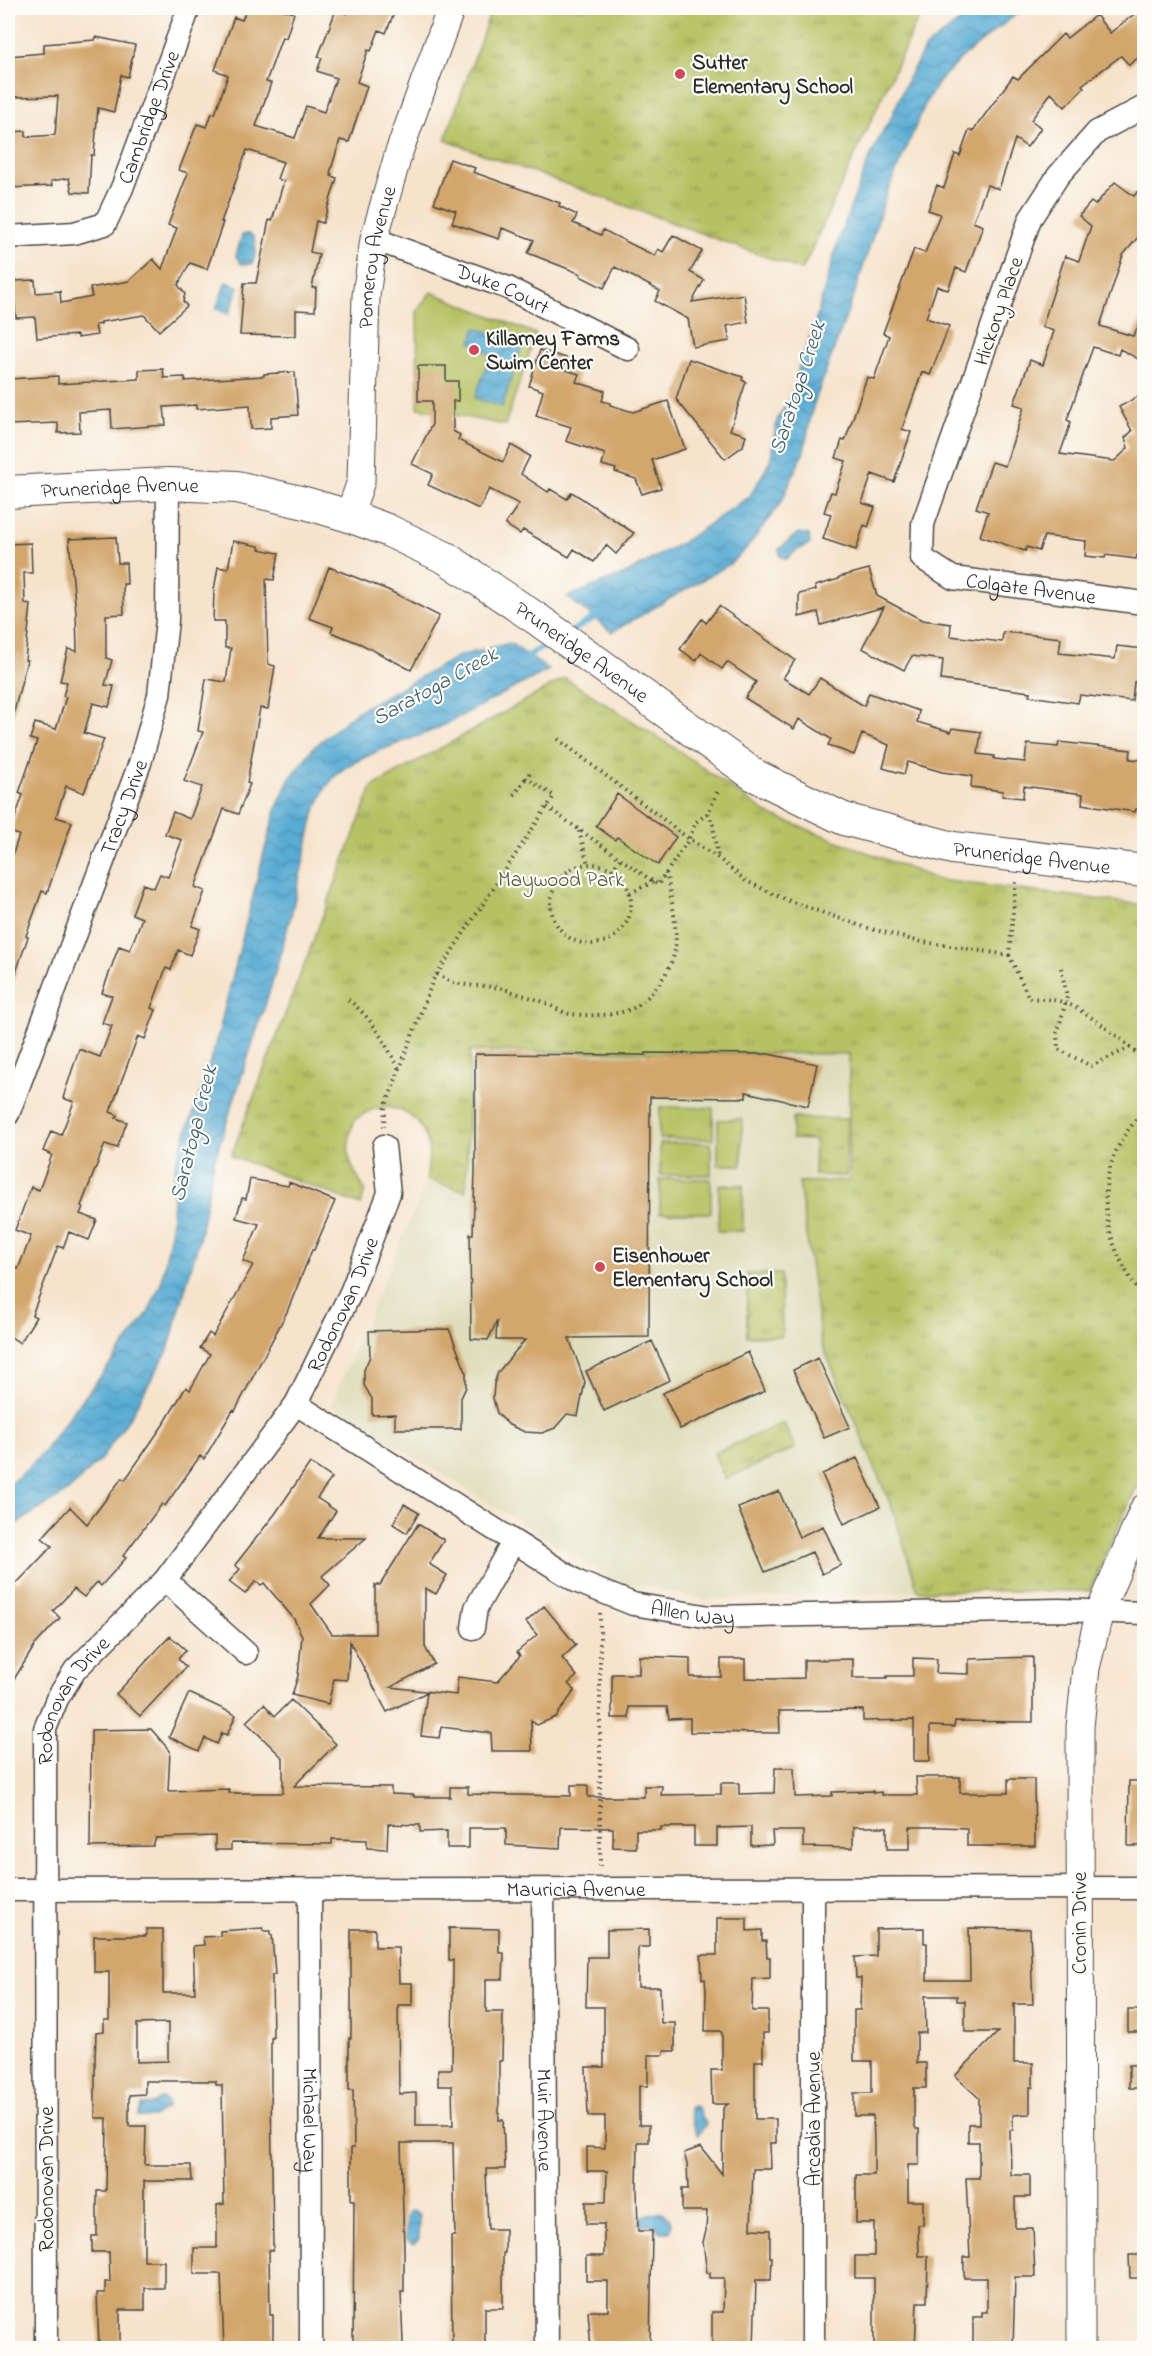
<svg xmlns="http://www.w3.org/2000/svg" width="1152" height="2356" font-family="'Indie Flower',sans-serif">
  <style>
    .built { fill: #dfddbb }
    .grass { fill: #b5c264; stroke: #707648; stroke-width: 1.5 }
    .park { fill: url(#park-tufts); stroke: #707648; stroke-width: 1.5 }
    .water { fill: url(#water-waves); stroke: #426c80; stroke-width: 1.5 }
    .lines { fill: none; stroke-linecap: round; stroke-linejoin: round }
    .stream { stroke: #59acd4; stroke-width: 6 }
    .building { fill: #d2a66c; fill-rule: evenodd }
    .minor-casing { stroke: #494743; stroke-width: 25 }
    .tertiary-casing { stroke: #494743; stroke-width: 29 }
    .secondary-casing { stroke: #494743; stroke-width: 34 }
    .path { stroke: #494743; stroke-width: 4; stroke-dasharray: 1.5 4.5; stroke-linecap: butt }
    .minor { stroke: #fff; stroke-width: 22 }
    .tertiary { stroke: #fff; stroke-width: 27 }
    .secondary { stroke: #fff; stroke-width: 32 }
    .poi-dot { fill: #d1495b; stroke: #fdfcf7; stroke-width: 2 }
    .labels { text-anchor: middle; stroke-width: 4.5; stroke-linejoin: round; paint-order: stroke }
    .poi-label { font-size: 21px; font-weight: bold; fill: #2b2b2b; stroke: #fdfcf7; text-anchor: start }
    .street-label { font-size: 21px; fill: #2b2b2b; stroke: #fdfcf7 }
    .park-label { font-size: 21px; fill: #54583c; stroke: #fdfcf7 }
    .water-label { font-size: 22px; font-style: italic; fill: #3d5f6f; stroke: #fdfcf7 }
  </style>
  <defs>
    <pattern id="park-tufts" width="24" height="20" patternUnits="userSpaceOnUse" patternTransform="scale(1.5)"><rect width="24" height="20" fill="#b5c264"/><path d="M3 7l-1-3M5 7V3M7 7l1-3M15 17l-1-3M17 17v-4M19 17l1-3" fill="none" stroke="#939e53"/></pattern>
    <pattern id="water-waves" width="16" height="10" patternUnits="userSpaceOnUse" patternTransform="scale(1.5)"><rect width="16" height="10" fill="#59acd4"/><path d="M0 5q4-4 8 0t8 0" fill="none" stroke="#4a8cac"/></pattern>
  </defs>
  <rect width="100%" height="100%" fill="#fdfcf7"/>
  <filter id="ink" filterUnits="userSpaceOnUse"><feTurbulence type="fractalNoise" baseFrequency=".0167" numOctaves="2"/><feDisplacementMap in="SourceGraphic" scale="12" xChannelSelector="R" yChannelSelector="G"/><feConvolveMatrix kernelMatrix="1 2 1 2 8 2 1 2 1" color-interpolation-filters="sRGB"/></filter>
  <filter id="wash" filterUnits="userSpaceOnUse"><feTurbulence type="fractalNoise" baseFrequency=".008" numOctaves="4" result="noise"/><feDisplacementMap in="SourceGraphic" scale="24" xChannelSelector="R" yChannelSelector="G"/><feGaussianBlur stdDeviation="1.35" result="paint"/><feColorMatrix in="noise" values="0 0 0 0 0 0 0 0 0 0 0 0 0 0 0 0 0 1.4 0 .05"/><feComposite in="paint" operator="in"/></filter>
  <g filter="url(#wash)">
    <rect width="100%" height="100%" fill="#f6e3cc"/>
    <!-- built -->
    <path class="built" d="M469,1051L850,1054L849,1181L799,1182L918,1591L707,1600L613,1580L331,1405L427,1180L466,1191Z"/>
    <!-- grass -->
    <path class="grass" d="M431,292L536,334L505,425L418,408L417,311Z
      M660,1107L713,1108V1139H659Z
      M742,1119V1165H718V1120Z
      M660,1143H711V1175H660Z
      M660,1179H711V1213H660Z
      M719,1185H743V1231H718Z"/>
    <!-- park -->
    <path class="park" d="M492,8H923L802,270L445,140Z
      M565,678L675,748L768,814L939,880L1144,905V1471L1089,1591H918L893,1510L821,1342L799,1182L849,1181V1054L470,1051L466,1191L427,1180C427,1169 430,1157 428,1147C424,1121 401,1102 375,1109C368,1110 360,1117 354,1120C344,1152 347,1162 365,1190L361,1205L231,1156L372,787Z
      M793,1118L847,1119L846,1176L814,1175L815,1140L792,1139Z
      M747,1274H781L782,1336H747Z
      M784,1423L795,1448L725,1479L714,1453Z"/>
    <!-- water -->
    <path class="water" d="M977,8H1024L961,58L939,82L927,100L886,195L854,295L813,406L804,451L782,501L747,548L730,564L612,632L567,597L627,573L683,542L750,496L770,462L777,420L791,397L796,383L799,366L814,326L839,238L867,164L881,134L891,118L908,78L925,48Z
      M249,234L254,237L256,251L252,264H241L236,256L242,235Z
      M226,282L239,287L229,314L216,309Z
      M476,328L523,344L502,407L475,398L490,355L471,342Z
      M798,533L809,535L810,544L797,550L786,559L780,556L779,549Z
      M510,643L549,670L434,730L378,751L349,765L338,773L326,787L315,811L291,915L271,987L214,1161L199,1240L168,1350L130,1417L101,1459L67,1492L8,1529V1485L24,1472L44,1452L65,1422L122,1349L148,1313L161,1283L171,1232L175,1164L201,1091L219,1031L263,856L277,807L289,780L314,747L356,712L459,656Z
      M163,2098L167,2102L168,2107L153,2117H138L142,2105L153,2104Z
      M693,2106L697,2107L706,2124L698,2135L693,2126L689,2108Z
      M410,2211L415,2212L419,2216V2239L413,2244L406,2239V2216Z
      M663,2212C670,2217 674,2224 669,2232H660L652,2225H640L641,2216Z"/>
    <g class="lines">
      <!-- stream -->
      <path class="stream" d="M572,631L599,615
        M522,659L552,642"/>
    </g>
    <g id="blocks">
      <!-- building -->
      <path class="building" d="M247,8H278L294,13L286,38L282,37L266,82L271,83L256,126L295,138L306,106L324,112L336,78L317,71L322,58L318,57L336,10L347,14L349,8H379L394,13L386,33L379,30L371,51L368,50L357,82L367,86L349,142L340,140L330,173L332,174L331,176L337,178L323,223L316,221L310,252L319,254L312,288H316L315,311L296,310V336L240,335L244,283H256L269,220L272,221L284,181L277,179L283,162L247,150L221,222H223L207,269L190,263L178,285L185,294L183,301L187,306L159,331L144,315L101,322V324L95,325L97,335L78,338L77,335L37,338L35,317L16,318L13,281L35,280L36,293L60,291L61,303L92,297L90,288L129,281L153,259L162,269L177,228L168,225L188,173L179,170L197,124L207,127L212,113L215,114L228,75L215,70L234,17L242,20Z
        M1142,8H1144V53L1129,65L1121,56L1082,85L1084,88L1065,107L1051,93L1031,120L1041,128L1027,147L1015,139L999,189L987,185L973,222L983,226L966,272L956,268L948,290L937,286L926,318L949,326L930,375L922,372L902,429L911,432L894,482L872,474L862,503L875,507L868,527L864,525L856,550L823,539L831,514L824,512L831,492L835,493L846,461L836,458L842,440L845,441L867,377L874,379L889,336L883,333L914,249L925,253L940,214L928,210L937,185L944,188L955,154L960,156L969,130L973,131L1013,76L1018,79L1063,34L1067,38L1096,15L1110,33Z
        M96,37L135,45L128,77L121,75L114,112L98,108L94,155H91L89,193L72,192L69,178L51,181L52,186L8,188V132L26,131V137L55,135L58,96L8,97V56L44,53V44L95,40Z
        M450,159L475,168L473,172L560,203L559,206L577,215L573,223L601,235L603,230L655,256L658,249L663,252L673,235L702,251L690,272L704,280L692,302L744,294L748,322L727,326L730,341L693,347L688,319L655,301L660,291L615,267L604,288L580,276L581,274L528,253L534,240L502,228L499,239L452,223L456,211L434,203Z
        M1115,182L1134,196L1144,184V230L1123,255L1100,326L1133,336L1144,315V362L1120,349L1118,355L1093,347L1067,420L1071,422L1060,454L1114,461L1118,458L1128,448L1125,438L1132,431L1119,407L1144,393V486L1143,484L1139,506L1144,507V556L1137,555L1136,559L1106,555L1105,558L1085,556L1086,541L1044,536L1039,551L1027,547L1025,551L980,536L988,512L976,508L992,462L1005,466L1024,407L1014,404L1030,360L1043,365L1054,331L1042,327L1065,256L1079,261L1091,226L1079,216L1091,202L1095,205Z
        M540,350L566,358L563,369L579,374L576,382L605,391L602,401L610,403V405L633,412L668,401L685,449L652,460L661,488L642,494L636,479L615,472L616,469L602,465L605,454L566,441L571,427L536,416L543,391L529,386Z
        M689,359L743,377L742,380L746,382L730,430L746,435L743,446L725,459L676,399Z
        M418,366H446V381H458V401H453V431L460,435L458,440L503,462L511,445L530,456L521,474L548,492L550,489L567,499L572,492L634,533L616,554L606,545L594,562L574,549L569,557L523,530L520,534L505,524L519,504L489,489L479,509L428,485L433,474L412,464L432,424V401H418Z
        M163,369L164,378L185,377V381L264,376V374L295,372L298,415L271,417V428L251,429L250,405L196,409V405L164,407L166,425L112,429L111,410L79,412L80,432L58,433V423L8,425V379L58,376V384L139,379V370Z
        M116,537L118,563H126L127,584H123L124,614L106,615V658L112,660L105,685L114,686L109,707L93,703L84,733L104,739L84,793L66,786L56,817L72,822L47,893L42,891L26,936L28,937L10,990L8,989V869L19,835L10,832L23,795L19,793L37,741L30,739L35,723L56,729L66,697L63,696L67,682L60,681L68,649L77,651L76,613L69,539Z
        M233,541L259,546V549L279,553L274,580L266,579L268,664L275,666L268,709L260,708L247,783L250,784L238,814L224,809L195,887L205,891L192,926L200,929L190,955L178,950L171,970L166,968L151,1008L156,1010L145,1039L138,1036L110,1112L118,1115L116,1118L127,1122L117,1148L105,1144L81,1206L83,1207L80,1214L97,1220L89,1240L69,1232L63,1248L58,1246L32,1315L36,1317L20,1343L8,1335V1265L18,1269L31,1236L15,1230L31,1187L39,1190L52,1155L43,1151L51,1131L61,1135L74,1102L63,1098L79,1049L100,1057L112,1026L102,1023L112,996L102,993L119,946L130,950L142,918L132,914L143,884L154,888L160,874L168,877L182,840L165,834L173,812L190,819L202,787L184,781L203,732L198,731L206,679L226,682L231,648H225V621H213L214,590L218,567L228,569Z
        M31,543L32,573H24L25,604L31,605L25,660H27L13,716L8,715V544Z
        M329,567L388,590L439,616L411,670L361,644L331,632L333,627L309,618Z
        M869,569L877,596L922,620L951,624L950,636L1002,642L1003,632L1061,638L1059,653L1115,659L1117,646L1144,649V684L1134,682L1132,701L1080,695L1078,703L1029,696L1030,692L941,680L943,660L912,656L904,670L862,648L884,607L821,625L818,612L799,617V594L816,590L815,586L839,579V577Z
        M719,606L795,660L783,678L809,694L820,678L864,706L869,693L919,711L917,722L951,732L952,728L981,732L978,754L994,756V759L1025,762L1027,744L1058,747L1059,742L1131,750L1130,759L1144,760V810L1136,809L1135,812L1082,804L1083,794L1024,786L1023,798L1002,796L1003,791L971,787L972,776L942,772L908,762L904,774L883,768L889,745L862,734L854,755L828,745L831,739L799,719L794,729L745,698L756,682L727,662L722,669L701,653L696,661L680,649L702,619L706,623Z
        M617,794L676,837L658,865L617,837L615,840L596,826Z
        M646,1053L768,1054L817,1064L808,1106L746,1092V1098L650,1097L649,1337L569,1338L585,1382L578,1416L567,1414L555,1428L542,1433L525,1432L509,1425L497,1413L493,1398L494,1384L498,1372L525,1340H496L497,1321L488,1340L471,1339L470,1234H473L475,1171V1054L646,1055Z
        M250,1179L288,1186L289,1182L335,1201L314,1250H312L287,1312L235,1411L233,1410L204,1459L200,1456L165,1506L162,1504L123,1556L126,1558L101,1586L97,1582L84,1597L74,1589L53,1611L60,1618L35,1645L8,1689V1575L17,1583L52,1546L42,1538L70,1507L87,1524L122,1478L125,1480L165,1422L186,1387L190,1390L210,1354L200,1348L209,1333L213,1336L253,1265L243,1261L259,1224L236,1218L242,1198L246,1199Z
        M449,1329L466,1372V1387L461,1398V1429H395V1414L372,1415V1399L364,1385V1370L370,1356L369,1331Z
        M652,1341L670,1380L604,1411L586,1371Z
        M748,1352L765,1391L680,1429L663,1393Z
        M818,1358L850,1427L824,1438L793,1370Z
        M857,1458L880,1507L844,1524L822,1474Z
        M310,1463L332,1478L317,1498L336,1511L318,1538H366L322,1576L330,1585L311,1604L332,1634H375V1585H380L418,1524L444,1540L429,1564L447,1575L436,1594L425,1588V1647L434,1664L391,1687L456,1695L458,1677L497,1682L520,1656L517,1652L537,1635L526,1622L544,1606L576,1645L562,1658L577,1676L568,1684L575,1690L556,1717L537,1725L531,1720L532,1751H492L491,1733L441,1727L439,1738L421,1736L427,1692L387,1712L350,1642L347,1680L334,1679L328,1704L292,1695L298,1676L302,1636L294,1619L264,1583L261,1585L256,1581L245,1594L229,1582L240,1569L235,1565L275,1514Z
        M779,1491L799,1537L823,1526L841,1565L822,1574L812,1552L765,1572L738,1508Z
        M404,1504L419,1513L407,1533L393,1524Z
        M170,1636L186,1650L178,1659L186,1667L140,1716L116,1694Z
        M639,1656L690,1658V1677H721V1659H745V1678L772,1679L804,1678V1660L853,1659V1678H887V1676H913V1658L937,1659L936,1673L969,1674V1659L1033,1657V1722L955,1721L954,1727L930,1726V1761H914V1720L863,1721V1710L779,1711L780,1733L690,1732V1718L669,1719L667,1707H629V1718H612V1674H639Z
        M189,1693L236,1715L227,1735L222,1733L217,1744L205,1738L199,1751L169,1737Z
        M291,1700L336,1744L294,1786L391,1787V1794L414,1795V1797H450V1787H468V1794L571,1796V1785H588V1797H644V1786H662L661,1795L721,1794V1783H739V1794L774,1793L775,1768H794L795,1797L832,1796V1792L873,1791V1793L881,1792V1795H917L916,1777H960V1793H1008V1779H1034L1035,1846H967V1828L941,1827H910V1849H887V1827H853V1848L803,1847V1831H772L773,1845L751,1846V1827L717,1828V1846H694V1827H661V1830H636V1848L613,1847V1828L561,1827L560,1848L506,1845V1828H469V1848H447V1831L420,1832V1825L388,1824L387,1849L367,1848V1840L332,1839V1844L231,1843V1850H215V1836L156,1838L153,1846L90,1847L91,1730L151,1729L170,1751L168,1791L229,1789V1793H283V1758L246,1722L264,1704L275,1716Z
        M1129,1781H1144V1846H1128Z
        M717,1918H747V1931L762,1930V1941H766L767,1957H770V1978L753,1979L752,2011H768V2033H763V2061H755V2119H776V2143H770L771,2169H753L751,2229L770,2230V2257H772L771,2280H756L754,2349H712V2312H723L724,2278H710V2273H707L703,2242L706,2231L707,2211H682V2189H688L687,2164L684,2153L701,2147L722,2174L723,2108L728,2104H712L711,2070H722V2033L720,2031H705L706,1991L705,1979H702L701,1955H717Z
        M263,1928V1931H270V1935H272L275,1975H272L273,2038H271V2084L273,2250H269L270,2315H273V2349H224L221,2274H194V2248H217V2205L224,2204L222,2085H216V2081H145V2094L129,2095V2126H146L145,2165H191L192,2181H144V2261H164V2288H145V2310H120V2349H99L97,2293H105V2282H110L109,2252H92V2236H97V2191H106L107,2118H95V2062L96,2032L104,2031V2020H109V1972H94V1936H146V1929H163V1993H195L193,1946L204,1945L203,1937L220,1936V1931ZM168,2023V2061L137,2062V2024Z
        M449,1928L499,1929V1953H504L503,1979H486V2012H503L502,2061H499V2120H503L505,2169H486L488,2229H505V2253H503V2308H485V2349H452L451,2236H455L453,2143H401L404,2247V2292H401L403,2343L397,2349H353L354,2200H351V2148H354L353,2090H349V2038H351V1929H375V1947H398L399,1983H412V2005H398L399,2094L416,2093V2125H453L452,2086H438V2069H452L453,1960H449Z
        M924,1928V1943H927V1980H970L969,1928L1030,1929L1033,2004H1014V2063H1033V2087H1030V2114L1013,2115V2130H1010L1011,2175H1030V2197H1015V2228H1033L1035,2277H1015L1013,2349H973V2317H982V2312H987V2278H964V2257H970L966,2178H979V2142H968V2124H979V2098L955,2076L998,2032H965V2001H957V1996H925L926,2033H917V2063H926V2088H914V2123L916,2129H919V2165H908V2201H923V2225H918L919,2256H928L927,2302H917L915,2349H874V2278H855V2256H874V2223H856V2175H874V2142L873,2116H854V2093H872V2061H854V2010H860L861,1978H856L855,1957L876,1956V1929Z
        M649,1929V1947H638V1987H660L661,2023H675V2051H664V2055H648V2086H639V2125H649V2142H638L637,2189L638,2231H652L650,2349H591L588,2311H608V2281H586V2256H604V2224H586V2202H606L607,2171H587V2147L605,2148V2116H588L586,2067H604V2007H586L587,1957H607V1930Z
        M1128,2010H1144V2032H1128Z
        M1129,2065H1144V2088H1129Z
        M1129,2255H1144V2278H1130Z"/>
    </g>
  </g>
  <g filter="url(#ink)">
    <use href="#blocks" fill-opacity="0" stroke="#494743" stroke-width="1.5"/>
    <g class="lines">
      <!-- minor casing -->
      <g class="minor-casing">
        <g id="minor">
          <path id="s1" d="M1144,107L1097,132L1058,176L1030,219L923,524L922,558L953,578L1144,603"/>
          <path id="s2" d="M8,237L74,233L105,224L122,188L189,8"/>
          <path id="s3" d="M374,239L508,288L628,349"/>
          <path id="s4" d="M8,1114L140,763L159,695L167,620L168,484"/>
          <path id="s5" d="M296,1404L578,1582L633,1604L710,1617L1059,1610L1144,1613"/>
          <path d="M165,1580L246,1653"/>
          <path d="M473,1628L476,1608L513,1542"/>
          <path id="s6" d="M8,1890L1144,1888"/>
          <path id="s7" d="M310,1890L311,2348"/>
          <path id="s8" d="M543,1890L547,2348"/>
          <path d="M813,1890V2348"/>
          <path id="s9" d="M46,2348L45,1729L57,1699L75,1670L165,1580L296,1404L352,1290L389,1193L384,1146"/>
        </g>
      </g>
      <!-- tertiary casing -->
      <g class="tertiary-casing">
        <g id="tertiary">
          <path id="s10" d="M349,516L361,481L366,296L374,239L399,152L451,8"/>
          <path d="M1081,2348L1080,1727L1086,1668L1100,1611L1144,1508"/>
        </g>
      </g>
      <!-- secondary casing -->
      <g class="secondary-casing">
        <g id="secondary">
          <path id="s11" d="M8,492L168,484L237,487L305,503L349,516L387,530L446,558L537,619L754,775L844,819L953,848L1144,871"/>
        </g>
      </g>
      <!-- path -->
      <path class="path" d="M558,739L689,839L718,858L746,881L784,899L864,927L917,941L1009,955L1016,881
        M514,795L526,778
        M547,807L658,885L689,839L696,822L708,813L719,788
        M708,813L713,825L718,858
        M579,831L588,864
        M551 904a40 40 0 1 1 80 0a40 40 0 1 1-80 0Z
        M612,870L620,859
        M630,893L653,882
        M1009,955L1029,998C1040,999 1055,999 1066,1003C1084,1010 1133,1046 1144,1062
        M1061,968L1067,997L1057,1034L1058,1049L1091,1066L1131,1047
        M437,974C461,991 480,982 507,990C518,994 530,997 541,1001C551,1005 560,1012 570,1014C589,1016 611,1016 629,1010C648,1003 672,970 675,950C678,927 671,896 666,873
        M348,1000C372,1017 385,1043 399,1069
        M1144,1111C1088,1169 1098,1238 1144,1298
        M384,1127L385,1108L433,980L554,796L526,778L532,769
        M600,1613V1870"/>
      <!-- minor -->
      <use href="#minor" class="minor"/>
      <!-- tertiary -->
      <use href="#tertiary" class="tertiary"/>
      <!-- secondary -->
      <use href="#secondary" class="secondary"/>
    </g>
  </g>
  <!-- markers -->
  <g class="poi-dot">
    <circle cx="680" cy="74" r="6"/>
    <circle cx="474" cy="350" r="6"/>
    <circle cx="600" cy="1267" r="6"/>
  </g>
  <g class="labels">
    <!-- poi labels -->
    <g class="poi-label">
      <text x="692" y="69">Sutter<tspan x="692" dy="24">Elementary School</tspan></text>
      <text x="486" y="345">Killarney Farms<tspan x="486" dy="24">Swim Center</tspan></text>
      <text x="612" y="1262">Eisenhower<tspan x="612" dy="24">Elementary School</tspan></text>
    </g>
    <!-- street labels -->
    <g class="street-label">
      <text dy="7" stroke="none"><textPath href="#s2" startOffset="214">Cambridge Drive</textPath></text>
      <text dy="7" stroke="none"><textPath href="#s10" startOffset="262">Pomeroy Avenue</textPath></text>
      <text dy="7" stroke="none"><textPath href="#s3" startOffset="138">Duke Court</textPath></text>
      <text transform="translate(998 311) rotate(-71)" y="7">Hickory Place</text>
      <text dy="7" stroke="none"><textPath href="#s11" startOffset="112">Pruneridge Avenue</textPath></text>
      <text dy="7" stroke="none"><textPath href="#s1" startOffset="636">Colgate Avenue</textPath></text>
      <text dy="7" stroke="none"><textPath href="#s11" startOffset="616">Pruneridge Avenue</textPath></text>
      <text dy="7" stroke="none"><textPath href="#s4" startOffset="328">Tracy Drive</textPath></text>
      <text dy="7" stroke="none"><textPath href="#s11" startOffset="1120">Pruneridge Avenue</textPath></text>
      <text dy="7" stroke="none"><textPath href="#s9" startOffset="1142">Rodonovan Drive</textPath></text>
      <text dy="7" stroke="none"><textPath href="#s5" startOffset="453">Allen Way</textPath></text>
      <text dy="7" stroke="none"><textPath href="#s9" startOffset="656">Rodonovan Drive</textPath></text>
      <text dy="7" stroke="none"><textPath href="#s6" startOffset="568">Mauricia Avenue</textPath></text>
      <text transform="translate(1079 1923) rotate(-90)" y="7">Cronin Drive</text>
      <text dy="7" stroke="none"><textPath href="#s7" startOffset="230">Michael Way</textPath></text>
      <text dy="7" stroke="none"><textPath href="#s8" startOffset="230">Muir Avenue</textPath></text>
      <text transform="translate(813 2119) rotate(-90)" y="7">Arcadia Avenue</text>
      <text transform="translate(46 2179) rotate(-90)" y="7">Rodonovan Drive</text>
    </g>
    <!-- park labels -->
    <g class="park-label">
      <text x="561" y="886">Maywood Park</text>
    </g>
    <!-- water labels -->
    <g class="water-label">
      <text transform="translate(796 387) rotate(-72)" y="8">Saratoga Creek</text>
      <text transform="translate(434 685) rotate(-29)" y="8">Saratoga Creek</text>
      <text transform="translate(192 1133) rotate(-76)" y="8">Saratoga Creek</text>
    </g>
  </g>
  <!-- margin -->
  <rect width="1152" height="2356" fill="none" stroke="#fdfcf7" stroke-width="30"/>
</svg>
